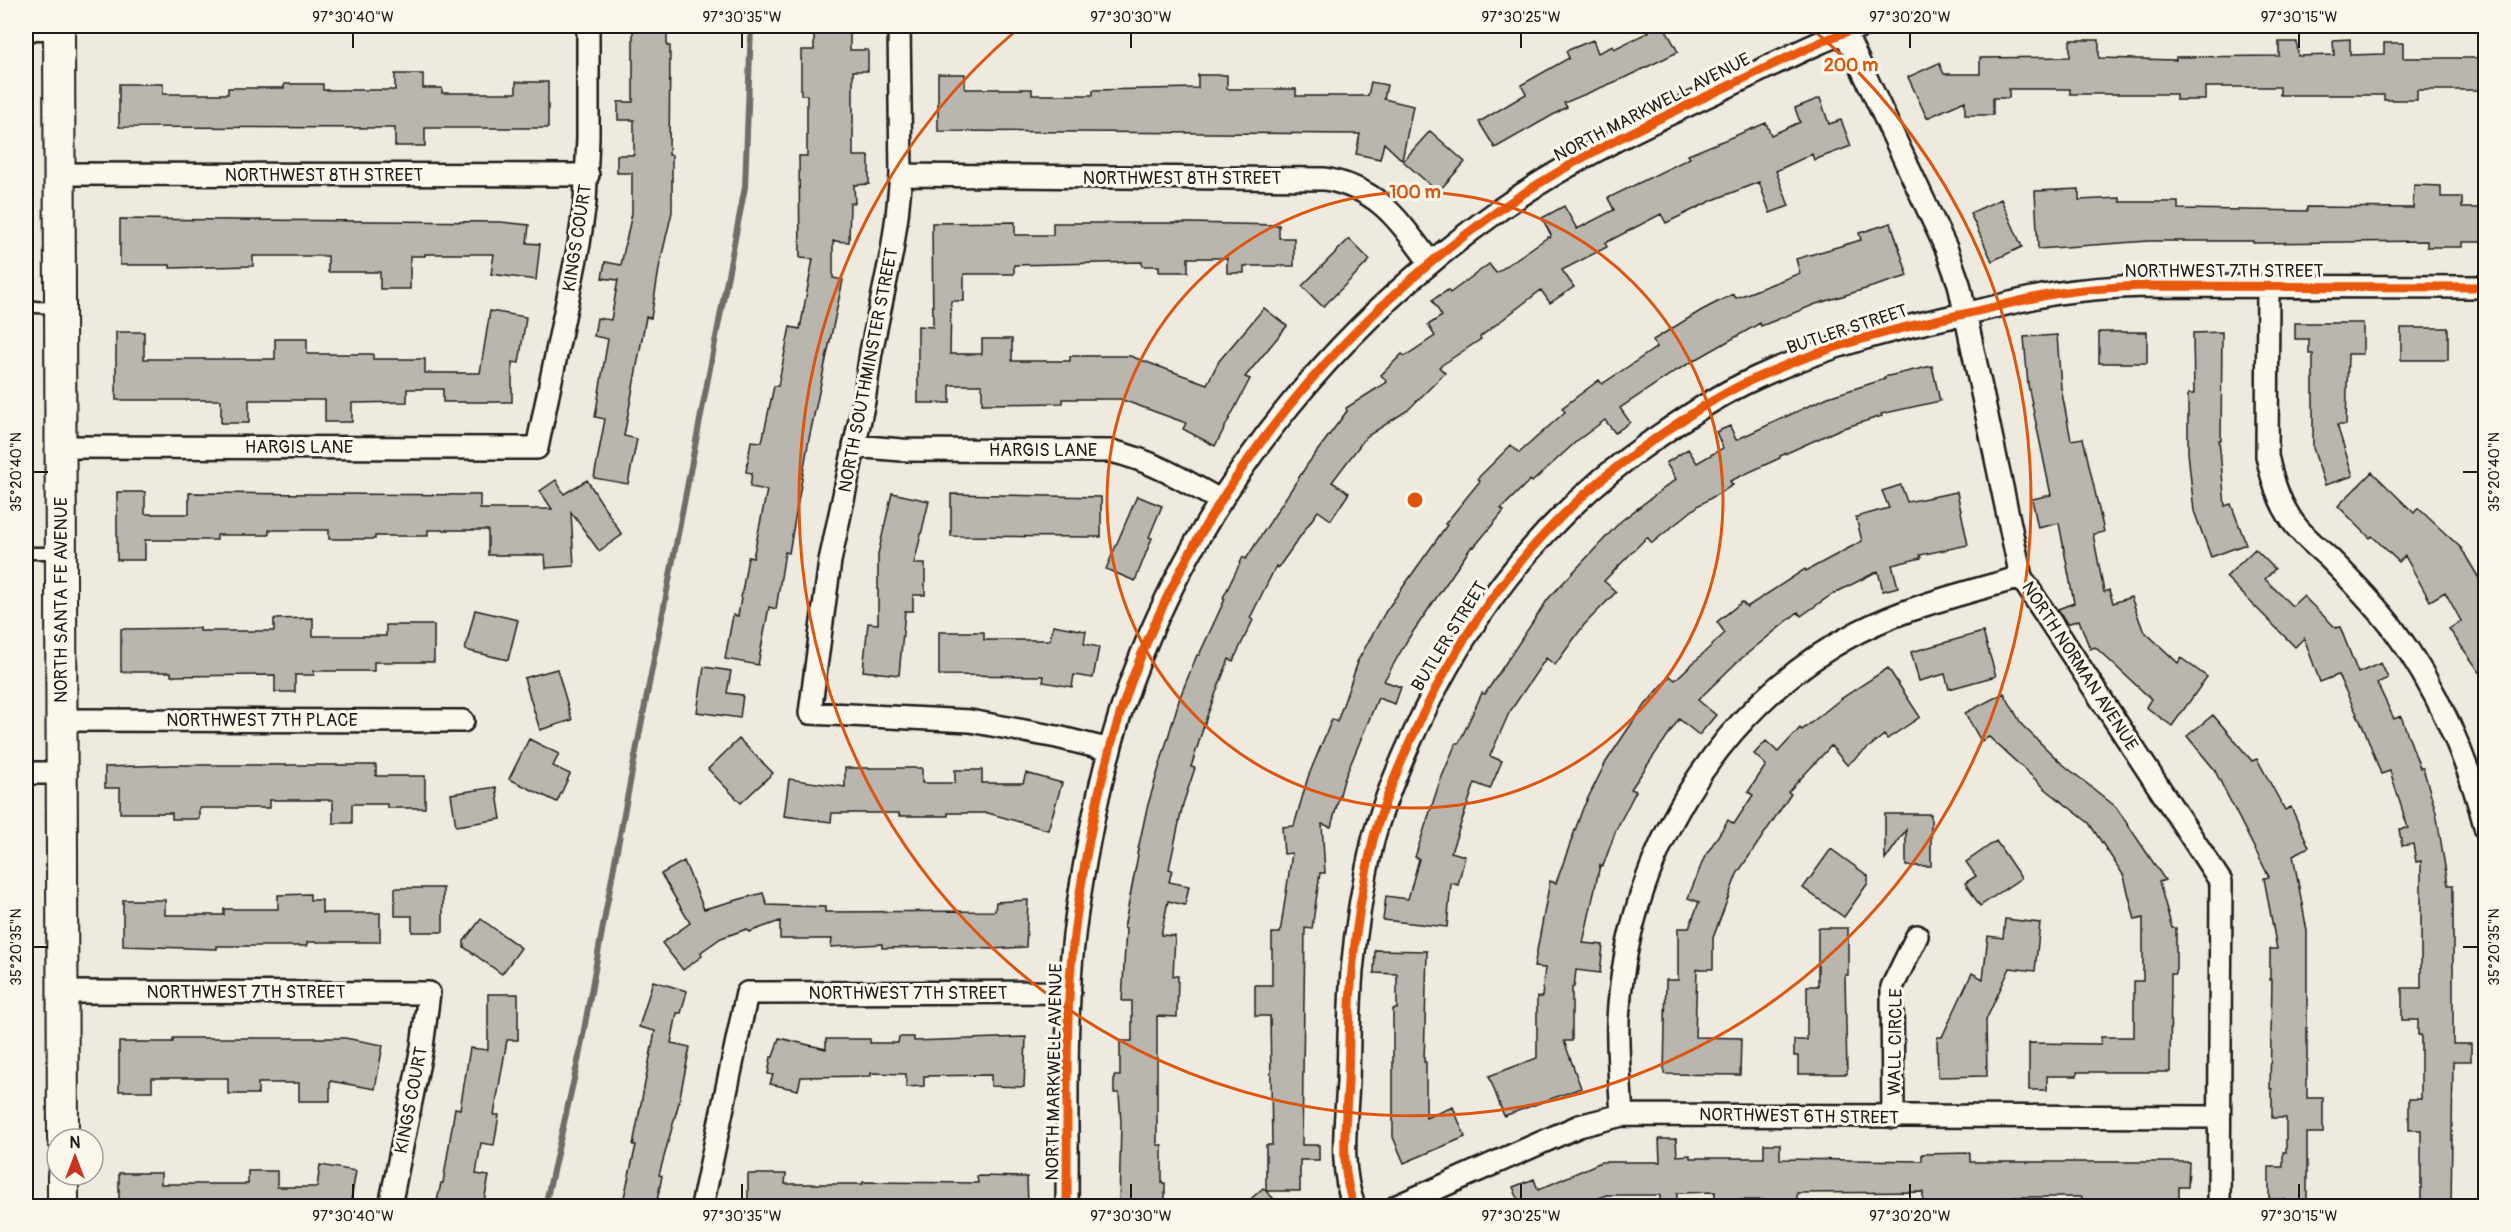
<svg xmlns="http://www.w3.org/2000/svg" width="2511" height="1232" font-family="Pangolin,sans-serif">
  <style>
    .lines { fill: none; stroke-linecap: round; stroke-linejoin: round }
    .stream { stroke: #6f6d69; stroke-width: 6 }
    .building { fill: #b9b6af; stroke: #1c1c1c; stroke-width: 1.5 }
    .service-casing { stroke: #1c1c1c; stroke-width: 15 }
    .minor-casing { stroke: #1c1c1c; stroke-width: 26 }
    .secondary-casing { stroke: #1c1c1c; stroke-width: 34 }
    .service { stroke: #fbf7ec; stroke-width: 10 }
    .minor { stroke: #fbf7ec; stroke-width: 21 }
    .secondary { stroke: #fbf7ec; stroke-width: 30 }
    .cycleway-casing { stroke: #fbf7ec; stroke-width: 13 }
    .cycleway { stroke: #e8590c; stroke-width: 9 }
    .ticks { fill: none; stroke: #1c1c1c; stroke-width: 2 }
    .ring { fill: none; stroke: #de560d; stroke-width: 3 }
    .labels { text-anchor: middle; stroke-width: 6; stroke-linejoin: round; paint-order: stroke }
    .street-label { font-size: 18px; fill: #1c1c1c; stroke: #fbf7ec }
    .centre { fill: #de560d; stroke: #fbf7ec; stroke-width: 3 }
    .ring-label { font-size: 18px; text-anchor: middle; font-weight: bold; fill: #de560d; stroke: #fbf7ec; stroke-width: 6; stroke-linejoin: round; paint-order: stroke }
    .neatline { fill: none; stroke: #1c1c1c; stroke-width: 2 }
    .ticks-label { font-size: 15px; text-anchor: middle; fill: #1c1c1c }
  </style>
  <rect width="100%" height="100%" fill="#eeeadf"/>
  <filter id="ink" filterUnits="userSpaceOnUse"><feTurbulence type="fractalNoise" baseFrequency=".0167" numOctaves="2"/><feDisplacementMap in="SourceGraphic" scale="12" xChannelSelector="R" yChannelSelector="G"/><feConvolveMatrix kernelMatrix="1 2 1 2 8 2 1 2 1" color-interpolation-filters="sRGB"/></filter>
  <g filter="url(#ink)">
    <g class="lines">
      <!-- stream -->
      <path class="stream" d="M545,1206L579,1057L617,850L745,187L751,26"/>
    </g>
    <!-- building -->
    <path class="building" d="M633,26H667V46H670L669,155H672V212L660,263L651,318L646,317L624,436L637,439L628,484L594,478L605,419L595,417L608,339L594,336L597,318L611,320L618,280L602,278L605,262L621,265L632,213V173H617V155H634V120H618V102H633Z
      M814,26H850V50H868V71H853V156H869V184L854,185L855,203H850L849,242L833,241V278L843,280L809,439L789,553L785,552L776,609L769,607L758,665L725,659L733,615L738,616L748,557L753,558L767,490L750,487L752,473L746,472L751,441L762,442L774,386H778L790,327L800,329L813,259L800,258L799,156H807V95H801V50H814Z
      M1646,26H1664L1678,52L1624,78L1564,103L1567,107L1495,148L1479,122L1526,94L1521,85L1569,58L1566,51L1593,40L1598,53L1613,46L1614,49L1649,32Z
      M2350,39V55L2384,54V43H2403V58H2485V90H2417V100H2384V95H2280V87H2205V100H2176V94H2070V89H2009V98H1993V115H1965V101L1927,118L1908,77L1939,63L1944,74H1980V58L2070,57V40H2099V58L2176,60V57L2279,56V42H2297L2298,56L2334,55L2333,40Z
      M395,74H423V88H442V93H516V82H548V128H425V146H395V128L119,127V84H163V94H228V88H284V84H323V90H395Z
      M938,74H965V89H1032V95H1093V90L1198,88V75H1227V89H1296V96H1368L1371,82L1387,85L1384,99L1413,106L1402,160L1384,143L1380,159L1356,154L1360,134L938,131Z
      M1820,98L1829,124L1841,120L1851,146L1814,160L1812,154L1776,171L1789,206L1770,213L1759,182L1713,200L1666,223L1661,214L1605,243L1607,247L1562,270L1574,287L1550,303L1541,290L1480,337L1481,339L1439,367L1445,373L1408,410L1366,437L1332,482L1349,493L1331,520L1318,511L1278,568L1276,566L1250,618L1253,620L1233,661L1229,659L1207,716L1191,767L1195,768L1183,804L1169,869L1172,870L1169,882L1189,886L1185,905L1168,901L1161,935L1175,936L1173,976H1178L1177,1017L1157,1016V1145H1162V1183H1165V1206H1119L1121,1123L1119,1093H1114V1076H1120V1041H1132V1001H1122L1126,929L1124,928L1138,855L1137,854L1147,808L1180,697L1197,655H1199L1225,599L1223,598L1243,557L1246,559L1307,465L1347,411L1346,408L1387,382L1381,375L1402,354L1405,356L1435,336L1428,325L1442,316L1432,300L1448,290L1450,293L1489,264L1496,273L1548,237L1550,238L1551,235L1542,218L1564,206L1577,229L1614,210L1608,198L1690,158L1688,155L1766,123L1771,135L1800,122L1795,108Z
      M1430,131L1465,162L1438,192L1403,161Z
      M2414,185L2441,186V197H2462V208H2486V242H2462V247H2427V241L2253,243V241H2148L2038,249L2035,191L2079,189V200L2120,198V202H2178V209L2307,211V207L2413,208Z
      M2001,199L2022,247L1992,261L1970,213Z
      M120,219L501,222L529,225L527,243L540,244L536,280L491,274L494,254H425V256H410V289H380V272H328V256H253V266L170,268V265H120Z
      M1015,222V235H1053V223H1188L1279,225V238H1294V266H1244V273H1227V258H1188V272H1159V266H1142V262L1014,265V274H964V301H951L950,354H982V339H1012V361H1070V356H1130L1207,384L1219,361L1264,308L1287,326L1245,377L1250,379L1215,446L1183,429L1186,423L1120,399H1063V403L982,404V385H950V403H918V326L933,327L932,223Z
      M1891,223L1908,276L1816,304L1761,326L1760,323L1674,372L1620,408L1630,422L1615,433L1605,420L1578,440L1532,482L1530,480L1501,509L1504,511L1474,547L1472,546L1408,639L1384,681L1401,687L1395,704L1378,698L1344,780L1331,827L1322,824L1325,873H1320L1312,929L1305,928L1302,1145H1319V1160H1300V1191H1266L1281,1206H1243L1263,1188L1266,1191V1145H1272L1270,1016H1255V985H1272V933H1280L1292,853L1284,854L1282,827L1294,826L1308,777L1332,719L1337,722L1358,662H1357L1386,611L1447,525L1445,524L1480,481L1478,478L1511,445L1519,453L1565,412L1562,408L1599,380L1602,384L1657,347L1653,340L1702,310L1733,294L1736,298L1800,273L1796,259L1861,240L1859,233Z
      M1349,239L1370,260L1323,307L1302,286Z
      M490,311L526,317L519,363L512,362V402H443V389H407V402L352,403V422H325V400H249V423H221V400H116V332H144V359H275V339H307V354H373V359H425V373H480Z
      M2295,323H2363V354H2348L2346,425H2337L2353,476L2325,485L2313,448V354H2309V339H2295Z
      M2401,328H2448V360H2401Z
      M2099,332H2147V363H2099Z
      M2222,332L2221,440H2219L2225,506L2231,504L2246,544L2211,557L2194,511L2188,452V394H2194L2193,333Z
      M2057,335L2061,388L2071,440L2083,438L2104,532L2093,534L2104,592L2109,590L2113,603L2131,597L2143,630L2178,663L2181,658L2207,677L2172,726L2146,707L2151,699L2095,647L2090,649L2079,620L2067,624L2058,609L2074,603L2059,523L2038,528L2032,499L2051,495L2028,385L2024,337Z
      M1932,366L1940,401L1881,414L1882,416L1840,429L1780,456V458L1730,481L1733,485L1699,505L1652,543L1647,537L1604,581L1616,592L1584,625L1555,665L1546,658L1509,713L1490,756L1502,761L1490,789L1475,783L1451,852L1465,856L1458,885L1451,883L1447,927L1383,920L1386,896L1408,899L1419,859L1415,857L1439,784L1456,743H1459L1482,693L1485,694L1548,599L1621,521L1676,479L1666,463L1688,449L1697,463L1723,448L1716,432L1730,426L1736,440L1828,397L1885,379L1884,377Z
      M2372,472L2414,513L2418,508L2461,548L2486,590V681L2449,629L2461,621L2445,592L2430,601L2405,556L2399,562L2372,536L2370,538L2338,506Z
      M556,480L564,494L587,480L622,535L599,551L571,512L574,566L546,568L545,555H488V530H428V536H375V539H329V530H269V535H217V540H145V560H117V492H145V514H189V493L480,495V509H552L540,491Z
      M1901,485L1907,502L1957,492L1968,545L1920,555L1921,558L1892,565L1898,587L1883,591L1878,571L1831,595L1801,616L1798,612L1737,662L1698,700L1716,715L1699,735L1679,719L1631,789L1636,791L1616,830L1603,866L1600,865L1583,943L1603,945L1600,973L1576,970L1574,987H1572V1041H1564L1581,1088L1504,1116L1489,1076L1537,1058V997H1542L1545,968L1534,967L1550,881L1556,883L1583,808L1606,762L1640,711L1670,676L1675,680L1725,633L1717,622L1742,602L1747,607L1805,569L1806,571L1862,541L1856,517L1889,508L1882,491Z
      M892,493L929,501L914,564H925V595H913V611H905L899,675L863,671L868,623L878,624V554Z
      M951,494L1101,497V537L951,536Z
      M1137,496L1162,506L1149,537L1152,538L1135,581L1106,569Z
      M2255,549L2275,569L2265,579L2292,606L2303,596L2336,628L2340,627L2358,673L2381,663L2388,678L2377,683L2394,719L2401,716L2420,768H2423L2436,812L2448,885H2453V1044H2471V1061H2453L2451,1206H2421V1130H2409V1099H2421V1035H2418V1020H2402V988H2421V861L2416,862L2413,844L2402,846L2399,829L2408,828L2390,771L2381,774L2365,731L2338,675L2320,682L2304,638L2295,647L2226,577Z
      M475,610L518,620L508,660L465,650Z
      M313,618V636H386V625H434V662H374V671H314V675H295V692H275V675L171,676V672H121V629L200,628V631H274V619Z
      M1053,625L1086,631L1084,644L1099,647L1093,678L1074,675L1072,687L1043,682L1044,676L939,675V632H984V640H1050Z
      M1983,632L1996,676L1949,689L1945,674L1919,681L1911,652Z
      M704,667L731,671L727,693L743,695L740,718L697,712Z
      M1888,668L1920,717L1887,739L1884,735L1847,765L1831,746L1788,792L1791,794L1737,874L1713,938V969H1697L1695,1037L1741,1038L1740,1075L1664,1074L1666,980H1678V928H1689L1699,902L1688,898L1704,858L1728,820L1734,824L1753,795L1748,792L1766,765L1754,754L1766,741L1778,752L1800,728L1802,730L1842,698Z
      M557,669L572,720L540,730L524,678Z
      M2004,693L2022,725L2060,762L2116,807L2165,880L2159,882L2172,928H2176V974H2171L2170,1072H2077V1076H2047V1090H2029V1043L2101,1044V1037H2134V981H2143V918L2135,920L2124,876L2089,823L2048,791L1989,737L1981,741L1965,713Z
      M2213,715L2252,761L2257,759L2285,810L2291,807L2309,847L2293,855L2307,931V1098H2323V1133H2307V1206H2285V1199H2269V1167H2283V1152H2286V1118H2272V1089H2270L2272,980H2270V949H2277L2264,878L2269,877L2214,769L2187,736Z
      M529,739L559,754L553,766L570,774L557,802L509,779Z
      M739,739L773,773L741,803L708,769Z
      M172,765H376V776H425V808H387V804H352V823H333V800H270V808H199V819H172V813H120V788H105V767Z
      M845,768H922V783H955V770H982V783H1023L1026,773L1062,783L1048,830L988,813H948V816H899V813H832L831,822L784,816L789,779L845,787Z
      M496,787L501,819L456,826L451,794Z
      M1885,814H1931V866H1906V830L1885,860Z
      M1996,841L2021,878L1980,906L1965,883L1976,876L1966,862Z
      M1831,849L1868,876V883L1844,917L1803,888Z
      M684,861L704,909L763,893L767,905L825,907V912L995,911L996,902L1028,900L1026,947L992,949L955,947L882,948V944L831,947L832,939H780V921L749,932L747,929L721,938L701,952L702,956L683,970L662,943L690,923L661,874Z
      M395,888H443V932H412V916H395Z
      M310,894V900H322V913H380V942H307V946H217V949L123,946V900H165V915H224V909H278V895Z
      M481,919L521,948L502,974L464,947V941Z
      M2005,919L2040,923L2035,971L2010,968L1986,1020L1987,1076L1938,1077L1937,1037H1942L1972,973L1983,979L1988,936L2003,938Z
      M1818,928H1848V975H1845L1847,1074H1798V1056H1794V1040H1807V986H1818Z
      M1375,950L1427,951L1424,1062H1426V1118L1453,1107L1465,1137L1404,1163L1393,1137V1009H1397V974L1374,973Z
      M653,981L687,991L681,1013H677L671,1043L690,1047L678,1106L659,1175L662,1176L656,1206H622L636,1145H633L655,1031L639,1027Z
      M488,994H518V1040H507L494,1115H499L494,1145L481,1143L476,1174L489,1176L483,1206H436L441,1183H443L455,1108L460,1109L470,1048L488,1050Z
      M899,1037H914V1041L1026,1037L1024,1087L991,1086V1075L924,1076V1086L906,1087V1074L871,1073V1076L801,1077L798,1090L770,1084L773,1075L768,1074L771,1057H773L779,1038L826,1049V1039H870V1043H898Z
      M173,1038H345L383,1045L375,1089L330,1081V1101H299V1083H258V1094H228V1078H152V1091H119V1042H173Z
      M1659,1139H1676L1677,1156L1690,1155V1158H1764V1144H1780V1159L1922,1161V1154L1970,1153V1162H2189L2188,1187H2179V1206H2132V1203H2082V1197H2007V1206H1923V1192L1797,1193V1206H1764V1200H1715V1192L1677,1193V1206H1660V1195H1606L1580,1206H1502L1518,1199L1513,1187L1534,1179L1538,1190L1601,1162H1660Z
      M320,1165L356,1171L350,1206H132V1202H119V1173H161V1184H248V1171H277V1187H317Z
      M748,1174H786L785,1184H863V1182L978,1183L977,1176L1027,1177L1028,1206H1000V1204L967,1201V1206H748Z"/>
    <g class="lines">
      <!-- service casing -->
      <g class="service-casing">
        <path id="service" d="M26,38L35,34H56
          M26,304L35,307L58,308
          M26,553H58"/>
      </g>
      <!-- minor casing -->
      <g class="minor-casing">
        <path id="minor" d="M899,26L901,175L897,216L892,251L871,352L864,401L830,561L810,713L970,721L1057,737L1110,750
          M1842,26L1946,248L1959,284L2021,577L2221,882L2219,1206
          M60,174L588,175
          M901,175L1325,179C1380,189 1398,220 1430,262
          M2268,286L2267,456C2272,477 2277,497 2289,516C2299,533 2316,546 2330,559C2352,581 2373,603 2392,627C2436,686 2468,758 2486,830
          M854,446L902,450L1111,451C1151,460 1186,481 1221,501
          M61,447L537,448L579,244L585,202L588,138V26
          M62,720L463,721
          M26,773H62
          M63,992L429,993L422,1047L390,1206
          M1622,1115C1620,1084 1617,1051 1618,1020C1626,861 1715,707 1858,632C1909,606 1966,593 2021,577
          M1893,1117L1892,987L1917,936
          M702,1206L747,993L1070,992
          M1067,1206C1068,1109 1063,1009 1077,912C1090,825 1108,737 1141,656C1215,473 1342,321 1502,208C1570,160 1645,125 1720,90C1767,68 1813,43 1862,26
          M1354,1206C1339,1168 1346,1122 1348,1082C1349,1045 1349,1008 1352,971C1356,927 1363,883 1373,840C1382,807 1396,773 1410,742C1464,619 1545,514 1656,438C1689,415 1722,393 1758,377C1824,347 1893,329 1964,314C1996,307 2027,298 2059,293C2087,289 2115,287 2143,286L2486,287
          M1397,1206L1579,1126L1622,1115L2219,1117"/>
      </g>
      <!-- secondary casing -->
      <g class="secondary-casing">
        <path id="secondary" d="M59,26L63,1139
          M63,1175V1206"/>
      </g>
      <!-- service -->
      <use href="#service" class="service"/>
      <!-- minor -->
      <use href="#minor" class="minor"/>
      <!-- secondary -->
      <use href="#secondary" class="secondary"/>
      <!-- cycleway casing -->
      <g class="cycleway-casing">
        <path id="cycleway" d="M1067,1206C1068,1109 1063,1009 1077,912C1090,825 1108,737 1141,656C1215,473 1342,321 1502,208C1570,160 1645,125 1720,90C1767,68 1813,43 1862,26
          M1354,1206C1339,1168 1346,1122 1348,1082C1349,1045 1349,1008 1352,971C1356,927 1363,883 1373,840C1382,807 1396,773 1410,742C1464,619 1545,514 1656,438C1689,415 1722,393 1758,377C1824,347 1893,329 1964,314C1996,307 2027,298 2059,293C2087,289 2115,287 2143,286L2486,287"/>
      </g>
      <!-- cycleway -->
      <use href="#cycleway" class="cycleway"/>
    </g>
  </g>
  <!-- ticks -->
  <path class="ticks" d="M353,33V48M742,33V48M1131,33V48M1521,33V48M1910,33V48M2299,33V48M33,472H48M2463,472H2478M33,947H48M2463,947H2478M353,1184V1199M742,1184V1199M1131,1184V1199M1521,1184V1199M1910,1184V1199M2299,1184V1199"/>
  <!-- distance rings -->
  <g class="ring">
    <circle cx="1415" cy="500" r="308"/>
    <path d="M1811 28A616 616 0 1 1 1019 28"/>
  </g>
  <g class="labels">
    <!-- street labels -->
    <g class="street-label">
      <text transform="translate(1652 107) rotate(-27)" y="6">NORTH MARKWELL AVENUE</text>
      <text x="324" y="181">NORTHWEST 8TH STREET</text>
      <text x="1182" y="184">NORTHWEST 8TH STREET</text>
      <text transform="translate(577 238) rotate(-81)" y="6">KINGS COURT</text>
      <text x="2224" y="277">NORTHWEST 7TH STREET</text>
      <text transform="translate(1847 329) rotate(-18)" y="6">BUTLER STREET</text>
      <text transform="translate(868 370) rotate(-79)" y="6">NORTH SOUTHMINSTER STREET</text>
      <text x="299" y="453">HARGIS LANE</text>
      <text x="1043" y="456">HARGIS LANE</text>
      <text transform="translate(61 600) rotate(-90)" y="6">NORTH SANTA FE AVENUE</text>
      <text transform="translate(1449 636) rotate(-58)" y="6">BUTLER STREET</text>
      <text transform="translate(2080 666) rotate(57)" y="6">NORTH NORMAN AVENUE</text>
      <text x="262" y="726">NORTHWEST 7TH PLACE</text>
      <text x="246" y="998">NORTHWEST 7TH STREET</text>
      <text x="908" y="999">NORTHWEST 7TH STREET</text>
      <text transform="translate(1895 1042) rotate(-89)" y="6">WALL CIRCLE</text>
      <text transform="translate(1054 1072) rotate(-89)" y="6">NORTH MARKWELL AVENUE</text>
      <text transform="translate(411 1100) rotate(-79)" y="6">KINGS COURT</text>
      <text transform="translate(1799 1116) rotate(1)" y="6">NORTHWEST 6TH STREET</text>
    </g>
  </g>
  <circle cx="1415" cy="500" r="9" class="centre"/>
  <g class="ring-label">
    <text x="1851" y="71">200 m</text>
    <text x="1415" y="198">100 m</text>
  </g>
  <!-- margin -->
  <rect width="2511" height="1232" fill="none" stroke="#fbf7ec" stroke-width="66"/>
  <!-- north arrow -->
  <g transform="translate(75 1157)"><circle r="28" fill="#fbf7ec" stroke="#a29f99" stroke-width="1.5"/>
  <path d="M0-4.5L10 22L0 15L-10 22Z" fill="#c8321e"/>
  <text y="-9" font-size="16" font-weight="bold" text-anchor="middle" fill="#1c1c1c">N</text>
  </g>
  <rect x="33" y="33" width="2445" height="1166" class="neatline"/>
  <g class="ticks-label">
    <text x="353" y="22">97°30'40"W</text>
    <text x="742" y="22">97°30'35"W</text>
    <text x="1131" y="22">97°30'30"W</text>
    <text x="1521" y="22">97°30'25"W</text>
    <text x="1910" y="22">97°30'20"W</text>
    <text x="2299" y="22">97°30'15"W</text>
    <text transform="translate(16 472) rotate(-90)" y="5">35°20'40"N</text>
    <text transform="translate(2494 472) rotate(-90)" y="5">35°20'40"N</text>
    <text transform="translate(16 947) rotate(-90)" y="5">35°20'35"N</text>
    <text transform="translate(2494 947) rotate(-90)" y="5">35°20'35"N</text>
    <text x="353" y="1221">97°30'40"W</text>
    <text x="742" y="1221">97°30'35"W</text>
    <text x="1131" y="1221">97°30'30"W</text>
    <text x="1521" y="1221">97°30'25"W</text>
    <text x="1910" y="1221">97°30'20"W</text>
    <text x="2299" y="1221">97°30'15"W</text>
  </g>
</svg>
